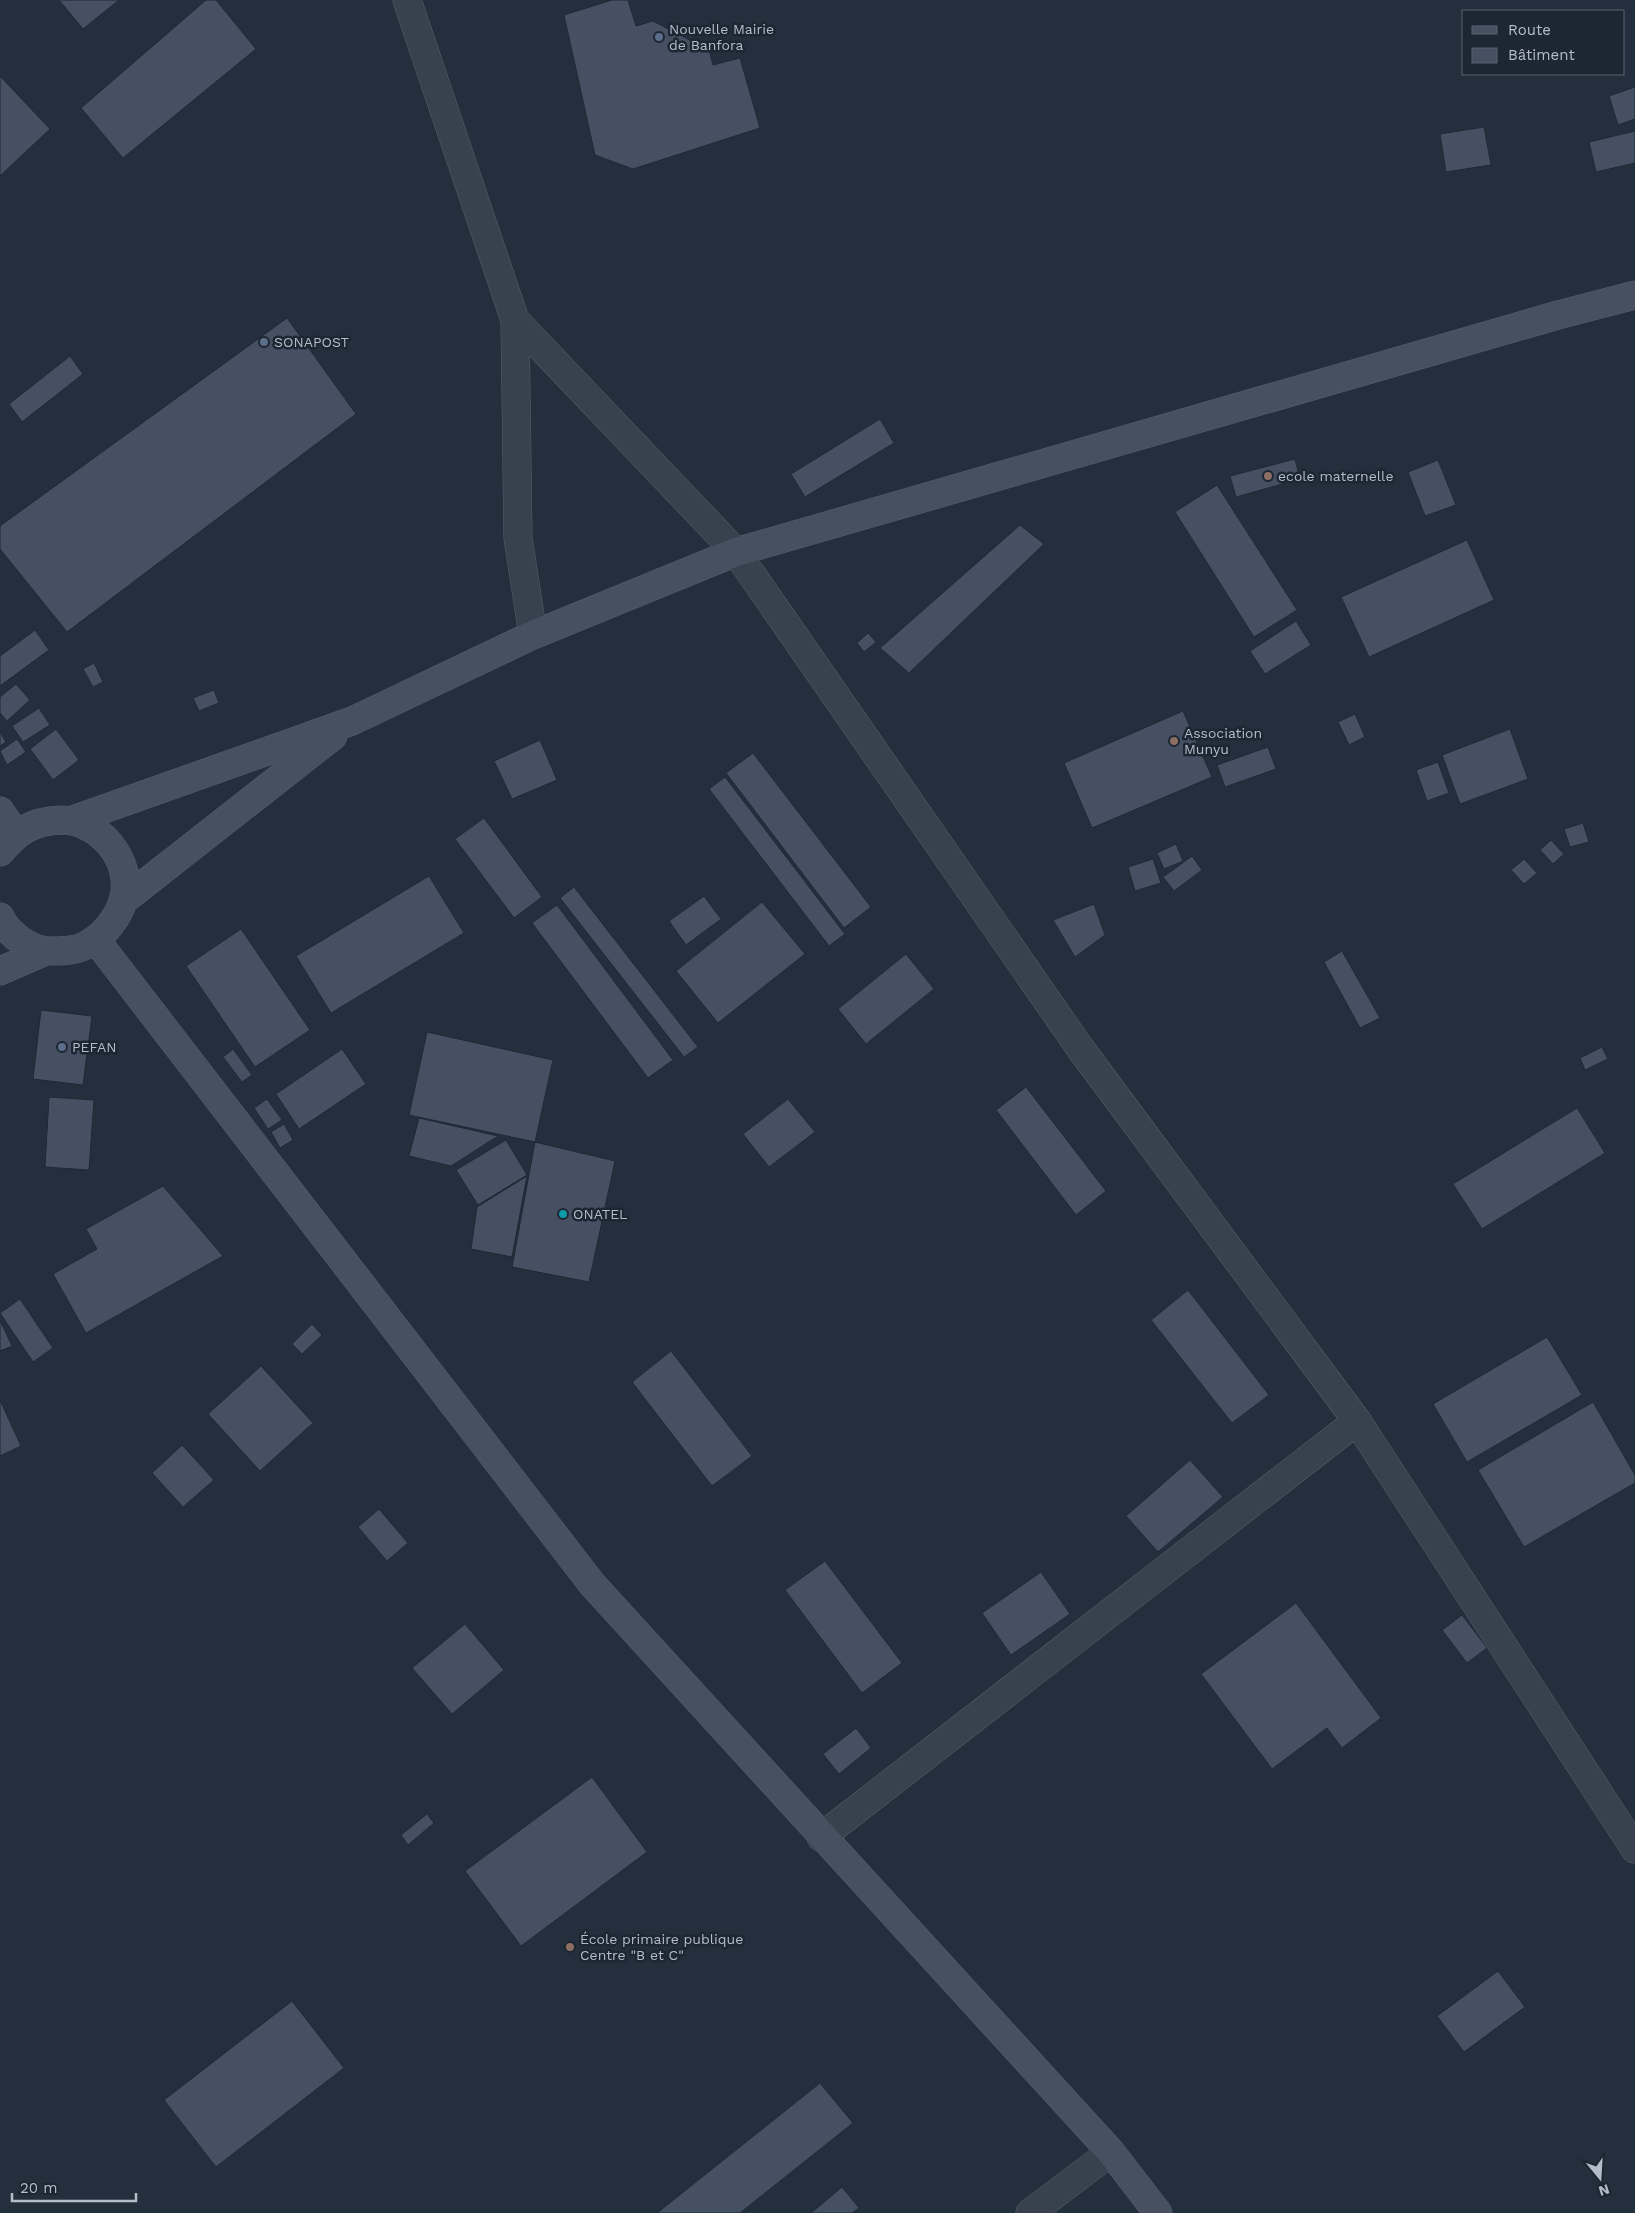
<svg xmlns="http://www.w3.org/2000/svg" width="1635" height="2213" font-family="'Work Sans',sans-serif">
  <style>
    .building { fill: #455162; stroke: #1f2835 }
    .lines { fill: none; stroke-linecap: round; stroke-linejoin: round }
    .minor-casing { stroke: #565f6c; stroke-width: 29 }
    .secondary-casing { stroke: #565f6c; stroke-width: 29 }
    .minor { stroke: #38414e; stroke-width: 28 }
    .secondary { stroke: #465061; stroke-width: 28 }
    .service-dot { fill: #5c6f8a; stroke: #1d2633; stroke-width: 2 }
    .education-dot { fill: #8d6e63; stroke: #1d2633; stroke-width: 2 }
    .culture-dot { fill: #0f9aa8; stroke: #1d2633; stroke-width: 2 }
    .labels { text-anchor: middle; stroke-width: 5; stroke-linejoin: round; paint-order: stroke }
    .poi-label { font-size: 14px; fill: #b4bcc9; stroke: #1d2633; text-anchor: start }
  </style>
  <rect width="100%" height="100%" fill="#242f3e"/>
  <!-- building -->
  <path class="building" d="M59,0H119L83,29Z
    M206,0H216L256,49L123,158L81,108Z
    M612,0H628L636,26L653,21L709,50L713,65L740,58L760,128L633,169L595,155L564,15Z
    M0,76L50,129L0,176Z
    M1635,87V119L1618,125L1609,96Z
    M1484,127L1491,165L1446,172L1440,134Z
    M1635,131V163L1596,172L1589,142Z
    M287,318L356,414L67,632L0,549V526Z
    M70,356L83,374L22,422L9,404Z
    M880,419L894,443L805,497L791,474Z
    M1295,459L1300,479L1236,497L1230,476Z
    M1438,460L1456,505L1425,516L1408,472Z
    M1217,485L1297,610L1254,637L1175,512Z
    M1020,525L1044,544L909,673L880,648Z
    M1467,540L1494,600L1369,657L1341,597Z
    M1296,621L1311,645L1265,674L1250,651Z
    M35,630L49,650L0,686V656Z
    M868,633L876,642L864,652L857,643Z
    M94,663L103,682L93,687L83,669Z
    M16,684L30,700L7,721L0,713V697Z
    M214,690L219,703L199,711L193,698Z
    M39,708L50,725L23,742L12,726Z
    M1183,711L1212,777L1092,828L1064,763Z
    M1355,714L1365,737L1349,745L1338,722Z
    M56,729L79,760L53,780L30,749Z
    M1510,729L1528,779L1460,804L1442,755Z
    M0,732L6,742L0,746Z
    M17,739L26,752L7,765L0,751Z
    M540,740L557,780L512,799L494,761Z
    M1268,747L1276,769L1225,787L1217,765Z
    M753,753L871,907L844,928L726,773Z
    M1438,762L1449,793L1427,801L1416,770Z
    M725,777L845,934L829,946L709,789Z
    M484,818L542,897L514,918L455,839Z
    M1583,823L1589,842L1570,847L1564,829Z
    M1551,840L1564,854L1553,864L1540,850Z
    M1176,844L1183,861L1164,869L1157,853Z
    M1192,856L1202,870L1174,891L1163,877Z
    M1153,859L1161,883L1135,891L1128,867Z
    M1524,859L1537,873L1524,884L1511,870Z
    M429,876L464,933L331,1013L296,956Z
    M574,887L698,1047L684,1057L560,898Z
    M704,896L721,919L686,945L669,921Z
    M762,902L805,954L718,1023L676,971Z
    M1094,904L1105,935L1075,957L1053,920Z
    M557,905L673,1060L648,1078L532,923Z
    M241,929L310,1030L255,1067L186,966Z
    M1342,951L1380,1018L1360,1028L1324,962Z
    M906,954L934,989L866,1044L838,1009Z
    M41,1010L92,1016L83,1085L33,1079Z
    M427,1032L553,1060L535,1142L409,1115Z
    M1602,1047L1608,1059L1585,1070L1580,1058Z
    M233,1049L252,1075L242,1082L223,1057Z
    M342,1049L366,1084L299,1129L276,1094Z
    M1026,1087L1106,1191L1076,1215L996,1110Z
    M49,1097L94,1100L89,1170L45,1167Z
    M267,1099L282,1120L268,1129L254,1108Z
    M788,1099L815,1132L769,1167L743,1134Z
    M1577,1108L1605,1153L1482,1229L1453,1184Z
    M419,1118L498,1136L451,1166L409,1156Z
    M284,1124L293,1140L280,1148L271,1132Z
    M506,1140L527,1175L478,1205L456,1170Z
    M535,1142L615,1161L589,1282L512,1267Z
    M527,1176L512,1257L471,1249L477,1207Z
    M163,1186L223,1256L86,1333L53,1274L97,1249L86,1229Z
    M1188,1290L1269,1395L1232,1423L1151,1320Z
    M20,1299L53,1348L33,1362L0,1313Z
    M0,1320L12,1346L0,1351Z
    M312,1324L322,1335L302,1354L292,1344Z
    M1547,1337L1582,1395L1467,1462L1433,1404Z
    M671,1351L752,1456L712,1486L632,1382Z
    M261,1366L313,1423L260,1471L208,1414Z
    M0,1400L21,1446L0,1456Z
    M1593,1402L1635,1475V1483L1524,1547L1478,1470Z
    M182,1445L214,1480L183,1507L152,1473Z
    M1190,1460L1223,1497L1158,1552L1126,1516Z
    M379,1509L408,1543L387,1561L358,1527Z
    M825,1561L902,1663L862,1693L785,1590Z
    M1041,1572L1070,1614L1011,1655L982,1613Z
    M1296,1603L1381,1718L1342,1748L1327,1728L1272,1769L1201,1674Z
    M1462,1615L1487,1648L1467,1663L1442,1630Z
    M465,1624L504,1670L452,1714L412,1668Z
    M856,1728L871,1748L839,1774L823,1754Z
    M592,1777L647,1852L521,1946L465,1871Z
    M427,1814L434,1823L408,1845L401,1835Z
    M1498,1971L1525,2007L1464,2052L1437,2016Z
    M292,2001L344,2068L216,2167L164,2100Z
    M820,2083L853,2123L740,2213H657Z
    M842,2187L859,2208L852,2213H811Z"/>
  <g class="lines">
    <!-- minor casing -->
    <g class="minor-casing">
      <path id="minor" d="M407,0L515,320L736,552L1080,1048L1357,1421L1635,1849
        M515,320L518,538L533,635
        M821,1837L1357,1421
        M1030,2213L1111,2152"/>
    </g>
    <!-- secondary casing -->
    <g class="secondary-casing">
      <path id="secondary" d="M0,811L16,834
        M73,820L352,721L533,635L736,552L1558,315L1635,295
        M0,852C18,831 32,821 61,820C100,820 135,862 123,901C119,914 112,924 103,933C95,941 82,949 70,950C64,951 58,951 51,951C32,951 8,935 0,917
        M124,900L333,736
        M96,940L592,1584L1111,2152L1158,2213
        M0,971L46,951"/>
    </g>
    <!-- minor -->
    <use href="#minor" class="minor"/>
    <!-- secondary -->
    <use href="#secondary" class="secondary"/>
  </g>
  <!-- markers -->
  <g class="service-dot">
    <circle cx="659" cy="37" r="5"/>
    <circle cx="264" cy="342" r="5"/>
    <circle cx="62" cy="1047" r="5"/>
  </g>
  <g class="education-dot">
    <circle cx="1268" cy="476" r="5"/>
    <circle cx="1174" cy="741" r="5"/>
    <circle cx="570" cy="1947" r="5"/>
  </g>
  <circle class="culture-dot" cx="563" cy="1214" r="5"/>
  <g class="labels">
    <!-- poi labels -->
    <g class="poi-label">
      <text x="669" y="34">Nouvelle Mairie<tspan x="669" dy="16">de Banfora</tspan></text>
      <text x="274" y="347">SONAPOST</text>
      <text x="1278" y="481">ecole maternelle</text>
      <text x="1184" y="738">Association<tspan x="1184" dy="16">Munyu</tspan></text>
      <text x="72" y="1052">PEFAN</text>
      <text x="573" y="1219">ONATEL</text>
      <text x="580" y="1944">École primaire publique<tspan x="580" dy="16">Centre "B et C"</tspan></text>
    </g>
  </g>
  <!-- legend -->
  <rect x="1462" y="10" width="162" height="65" fill="#1d2633" stroke="#59626f"/>
  <rect x="1472" y="26" width="25" height="8" fill="#465061" stroke="#59626f"/>
  <text x="1508" y="35" font-size="15" fill="#b4bcc9">Route</text>
  <rect x="1472" y="48" width="25" height="15" fill="#455162" stroke="#59626f"/>
  <text x="1508" y="60" font-size="15" fill="#b4bcc9">Bâtiment</text>
  <!-- north arrow -->
  <g transform="translate(1600 2178) rotate(162)" stroke="#1d2633" stroke-width="4" paint-order="stroke">
  <path d="M0-4L9 19L0 12L-9 19Z" fill="#b4bcc9"/>
  <text y="-8" font-size="14" font-weight="bold" text-anchor="middle" fill="#b4bcc9">N</text>
  </g>
  <!-- scale -->
  <path d="M12 2193v8h124v-8" fill="none" stroke="#b4bcc9" stroke-width="2.5"/>
  <text x="20" y="2193" font-size="15" fill="#b4bcc9" stroke="#1d2633" stroke-width="4" paint-order="stroke">20 m</text>
</svg>
